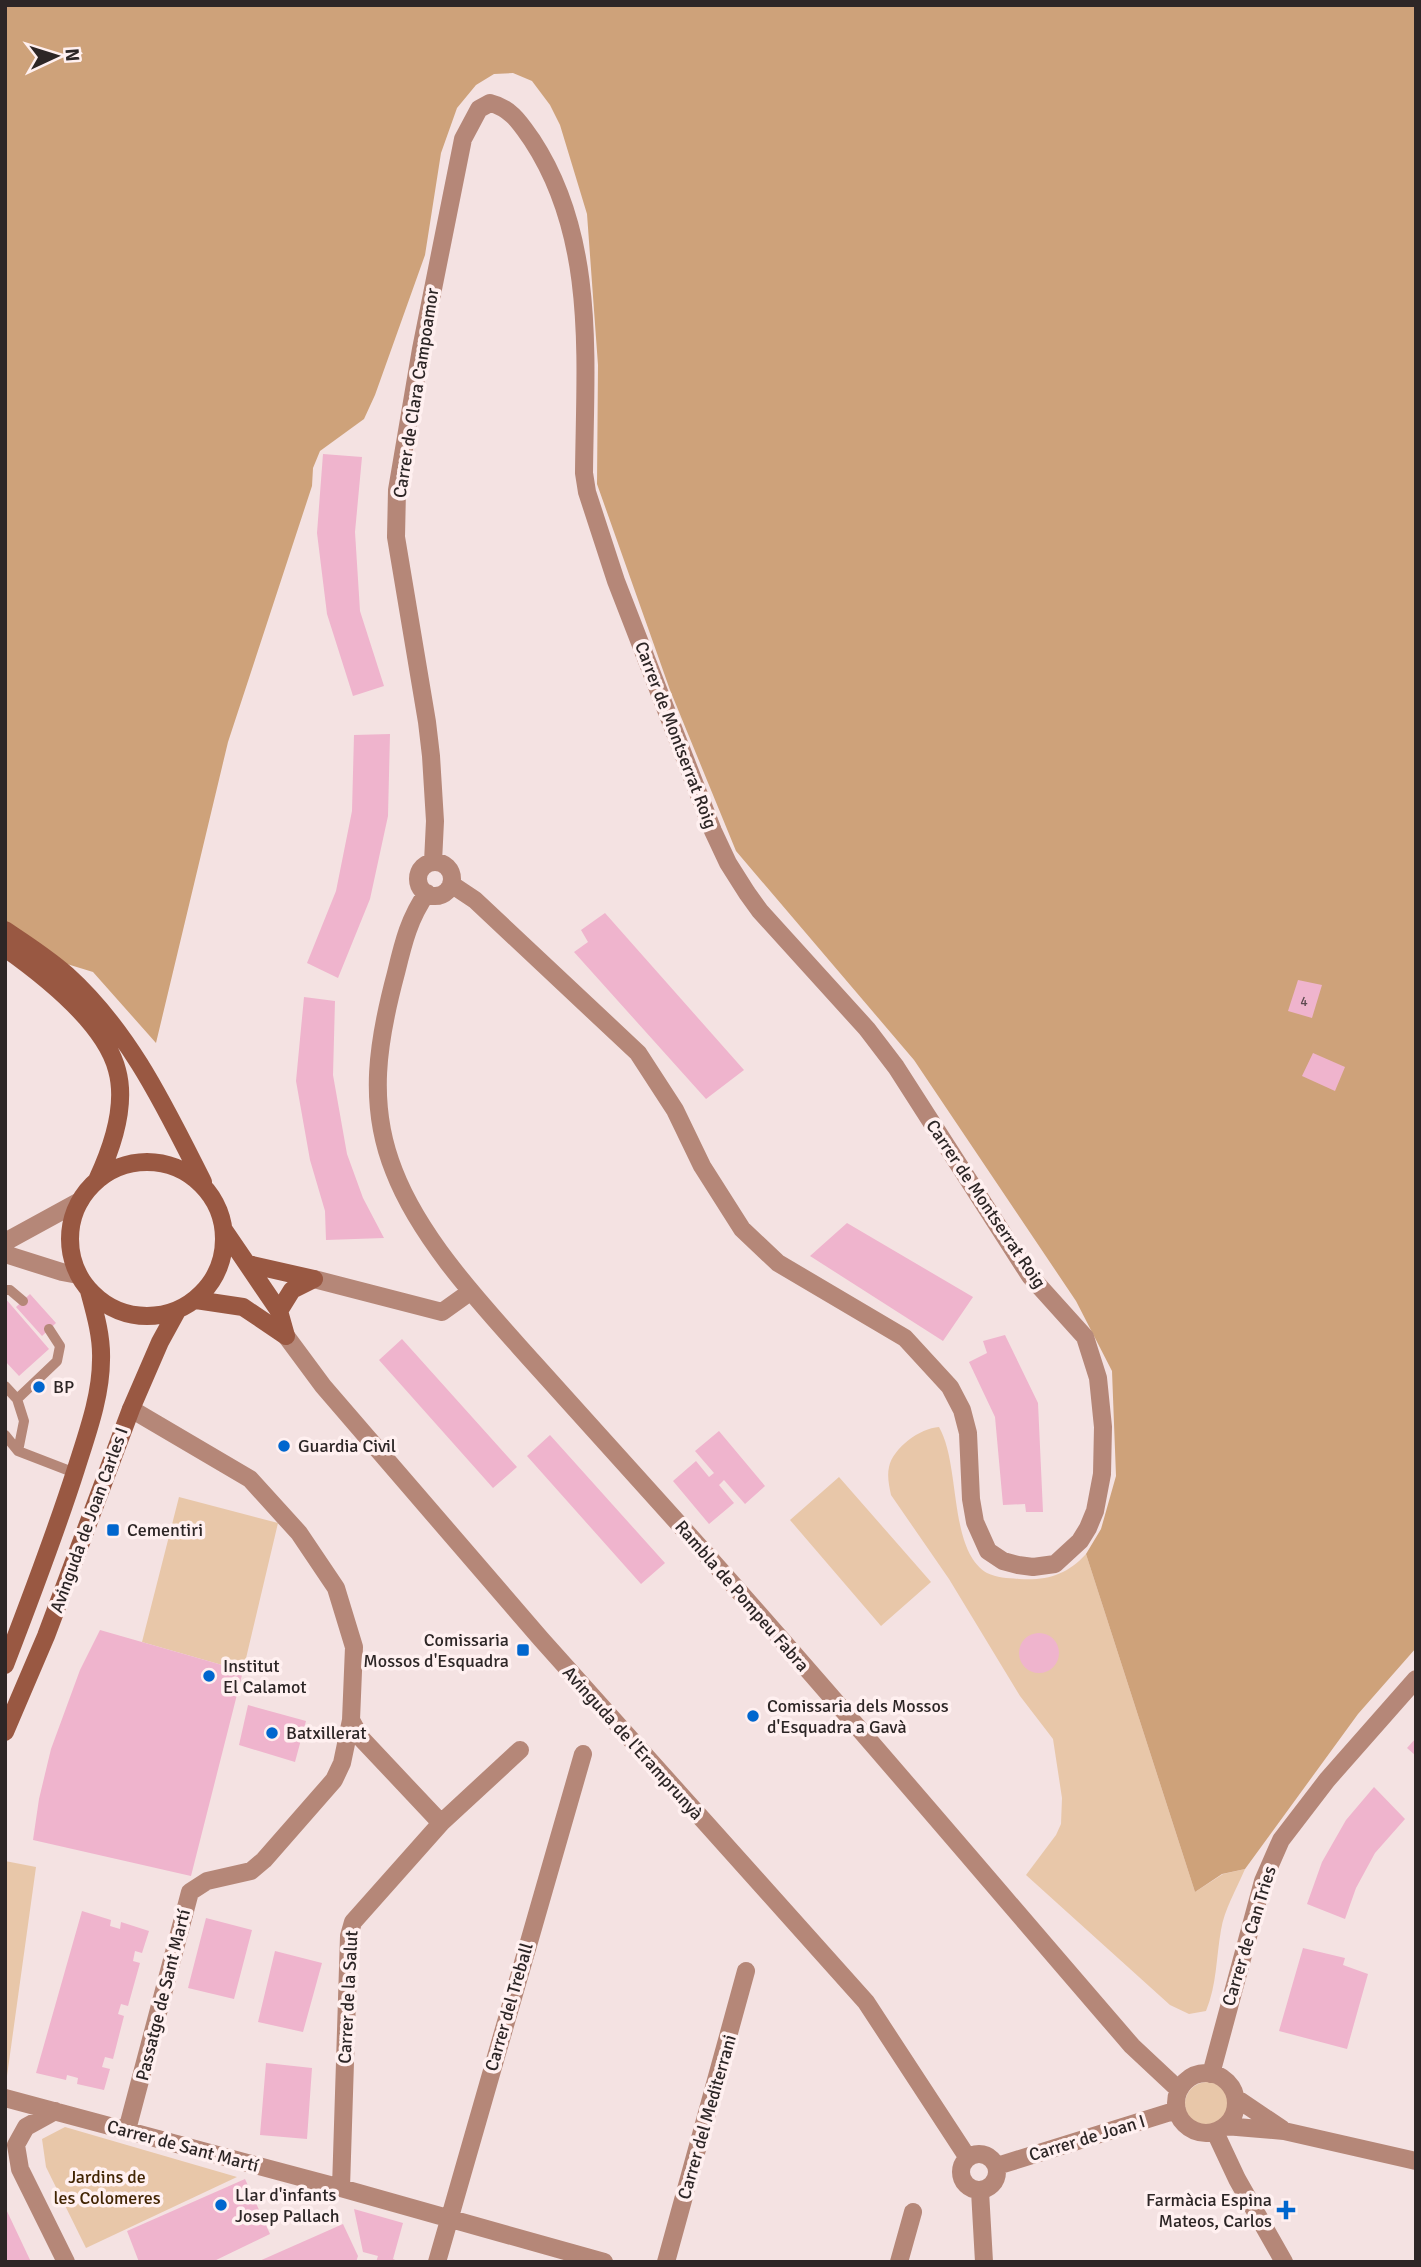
<svg xmlns="http://www.w3.org/2000/svg" width="1421" height="2267" font-family="Signika,sans-serif">
  <style>
    .green { fill: #e8c7a9 }
    .forest { fill: #cea27a }
    .building { fill: #efb4cd }
    .lines { fill: none; stroke-linecap: round; stroke-linejoin: round }
    .service { stroke: #b58778; stroke-width: 10 }
    .minor { stroke: #b58778; stroke-width: 18 }
    .tertiary { stroke: #b58778; stroke-width: 18 }
    .secondary { stroke: #995842; stroke-width: 18 }
    .poi-dot { fill: #0066ce; stroke: #fff0f0; stroke-width: 2.5 }
    .labels { text-anchor: middle; stroke-width: 7; stroke-linejoin: round; paint-order: stroke }
    .number-label { font-size: 14px; fill: #5e4a50 }
    .street-label { font-size: 18px; fill: #2d2626; stroke: #fff0f0 }
    .poi-label { font-size: 18px; fill: #2d2626; stroke: #fff0f0; text-anchor: start }
    .park-label { font-size: 18px; fill: #422503; stroke: #fff0f0 }
  </style>
  <rect width="100%" height="100%" fill="#f4e2e2"/>
  <!-- green -->
  <path class="green" d="M939,1427C961,1465 948,1550 987,1573C997,1578 1008,1578 1019,1579C1046,1581 1067,1575 1086,1554L1195,1892L1223,1874L1245,1869C1237,1888 1224,1910 1221,1930C1216,1958 1217,1984 1206,2011L1189,2014L1170,2005L1026,1875L1056,1835L1061,1824L1062,1798L1053,1739L1020,1696L949,1579L891,1495C889,1486 887,1476 889,1467C893,1448 920,1428 939,1427Z
    M839,1477L931,1582L881,1626L790,1520Z
    M179,1497L278,1523L243,1671L142,1642Z
    M5,1861L36,1867L7,2076H5Z
    M1185 2104a22 22 0 1 1 44 0a22 22 0 1 1-44 0Z
    M65,2127L237,2177L86,2248L46,2167L42,2139Z"/>
  <!-- forest -->
  <path class="forest" d="M5,5H1416V1648L1358,1714L1245,1869L1222,1874L1195,1892L1086,1554L1101,1529L1116,1476L1112,1371L1076,1301L914,1060L736,851L670,690L597,484L598,365L587,214L560,125L550,105L532,81L513,73L494,74L476,85L457,108L441,153L425,255L375,395L364,419L320,451L313,468L312,486L228,742L156,1043L93,972L5,945Z"/>
  <!-- building -->
  <path class="building" d="M323,454L362,457L355,532L360,611L384,686L353,696L327,614L317,533Z
    M390,734L388,816L370,899L338,978L307,963L336,891L352,811L354,735Z
    M605,913L744,1070L706,1099L574,952L588,942L581,930Z
    M1298,980L1322,985L1312,1018L1288,1011Z
    M304,997L335,1001L333,1075L347,1154L363,1198L384,1238L326,1240L325,1211L310,1160L296,1081Z
    M1313,1053L1345,1067L1335,1091L1302,1076Z
    M847,1223L973,1297L943,1341L810,1256Z
    M30,1294L56,1323L42,1336L16,1307Z
    M5,1298L49,1349L19,1376L5,1361Z
    M1005,1335L1038,1403L1043,1512H1026L1025,1504L1003,1505L995,1417L969,1362L987,1353L983,1341Z
    M402,1339L517,1467L493,1488L379,1360Z
    M719,1431L765,1486L745,1504L724,1480L719,1485L734,1503L709,1524L673,1481L696,1461L709,1477L714,1473L695,1451Z
    M550,1435L665,1563L641,1584L527,1456Z
    M100,1630L243,1671L191,1876L33,1840L39,1799L51,1749L80,1670Z
    M1019 1653a20 20 0 1 1 40 0a20 20 0 1 1-40 0Z
    M248,1705L306,1721L295,1762L239,1745Z
    M1416,1738V1756L1407,1748Z
    M1374,1787L1405,1819L1375,1853L1356,1888L1345,1919L1307,1904L1322,1862L1346,1820Z
    M82,1911L111,1920L110,1926L120,1929L121,1922L149,1931L142,1953L135,1951L133,1961L140,1963L128,2006L121,2004L118,2014L124,2016L113,2059L105,2057L102,2067L110,2069L104,2090L77,2084L78,2078L67,2075L66,2080L36,2073Z
    M206,1918L252,1930L234,1999L188,1988Z
    M1303,1948L1345,1958L1343,1965L1368,1974L1347,2049L1279,2031Z
    M275,1951L322,1963L303,2032L258,2022Z
    M266,2063L312,2068L307,2139L260,2135Z
    M245,2179L270,2234L212,2262H139L127,2231Z
    M5,2207L31,2262H5Z
    M354,2209L403,2223L393,2259L400,2262H376L378,2256L363,2252Z
    M343,2224L358,2256L356,2262H257Z"/>
  <g class="lines">
    <!-- service -->
    <path class="service" d="M5,1290H10L23,1301
      M5,1386L17,1399L57,1361L60,1346L49,1329
      M17,1399L24,1421L18,1451
      M5,1435L18,1451L75,1473"/>
    <!-- minor -->
    <path class="minor" d="M418 879a17 17 0 1 1 34 0a17 17 0 1 1-34 0Z
      M433,862L435,821L431,756L427,722L396,537L397,490L421,349L463,139L479,109L490,103C511,108 520,123 532,140C597,239 585,361 584,473L587,492L616,581L713,831L728,863L747,893L760,911L867,1029L896,1067L1030,1276L1085,1337L1098,1378L1103,1427L1102,1474L1095,1511L1088,1528L1080,1541L1055,1564L1033,1567L1018,1565L1003,1561L988,1551L975,1522L971,1499L968,1433L962,1410L950,1387L905,1338L778,1263L742,1229L702,1166L675,1110L638,1053L475,900L451,884
      M427,893C409,918 403,944 396,973C378,1040 367,1104 394,1171C421,1241 484,1307 533,1362C585,1419 636,1477 688,1534C839,1702 984,1875 1132,2046L1179,2090
      M314,1279L442,1312L470,1292
      M286,1336L323,1386L541,1639L866,2002L968,2158
      M351,1720L360,1737L441,1823
      M1176 2103a30 30 0 1 1 60 0a30 30 0 1 1-60 0Z
      M1211,2074L1263,1881L1281,1840L1327,1780L1416,1679
      M5,2098L341,2188L604,2262
      M1236,2098L1282,2129
      M55,2111L26,2127L16,2145L20,2169L66,2262
      M1225,2126L1284,2131L1416,2161
      M127,2130L190,1892L207,1881L251,1871L264,1860L334,1780L342,1763L351,1720L354,1647L336,1588L299,1533L250,1479L131,1409
      M1215,2132L1237,2179L1284,2262
      M961 2172a18 18 0 1 1 36 0a18 18 0 1 1-36 0Z
      M997,2166L1177,2110
      M341,2188L349,1936L353,1922L441,1823L520,1750
      M980,2191L984,2262
      M437,2262L583,1754
      M666,2262L746,1971
      M899,2262L913,2212"/>
    <!-- tertiary -->
    <path class="tertiary" d="M5,1242L80,1201
      M5,1254L62,1272L78,1275"/>
    <!-- secondary -->
    <path class="secondary" d="M5,930C26,944 48,958 67,975C130,1032 165,1107 203,1182
      M5,948C43,975 105,1023 117,1070C127,1106 112,1148 97,1180
      M70 1239a77 77 0 1 1 154 0a77 77 0 1 1-154 0Z
      M224,1230L279,1311L286,1336
      M248,1264L314,1279
      M196,1300L243,1307L286,1336
      M279,1311L292,1290L314,1279
      M5,1665C30,1600 55,1535 76,1469C87,1434 101,1396 101,1360C102,1337 95,1313 89,1291
      M5,1732L46,1636L131,1409L160,1342L177,1311"/>
  </g>
  <!-- markers -->
  <g class="poi-dot">
    <circle cx="39" cy="1387" r="7"/>
    <circle cx="284" cy="1446" r="7"/>
    <rect x="106" y="1523" width="14" height="14" rx="3.5"/>
    <rect x="516" y="1643" width="14" height="14" rx="3.5"/>
    <circle cx="209" cy="1676" r="7"/>
    <circle cx="753" cy="1716" r="7"/>
    <circle cx="272" cy="1733" r="7"/>
    <circle cx="221" cy="2205" r="7"/>
    <path d="M1282.5 2199.5h7v7h7v7h-7v7h-7v-7h-7v-7h7z"/>
  </g>
  <g class="labels">
    <!-- number labels -->
    <g class="number-label">
      <text x="1304" y="1006">4</text>
    </g>
    <!-- street labels -->
    <g class="street-label">
      <text transform="translate(416 393) rotate(-81)" y="6">Carrer de Clara Campoamor</text>
      <text transform="translate(676 735) rotate(69)" y="6">Carrer de Montserrat Roig</text>
      <text transform="translate(986 1204) rotate(56)" y="6">Carrer de Montserrat Roig</text>
      <text transform="translate(89 1520) rotate(-70)" y="6">Avinguda de Joan Carles I</text>
      <text transform="translate(742 1596) rotate(49)" y="6">Rambla de Pompeu Fabra</text>
      <text transform="translate(633 1743) rotate(48)" y="6">Avinguda de l'Eramprunyà</text>
      <text transform="translate(1249 1936) rotate(-73)" y="6">Carrer de Can Tries</text>
      <text transform="translate(163 1995) rotate(-76)" y="6">Passatge de Sant Martí</text>
      <text transform="translate(348 1997) rotate(-87)" y="6">Carrer de la Salut</text>
      <text transform="translate(509 2007) rotate(-74)" y="6">Carrer del Treball</text>
      <text transform="translate(707 2117) rotate(-74)" y="6">Carrer del Mediterrani</text>
      <text transform="translate(1087 2138) rotate(-17)" y="6">Carrer de Joan I</text>
      <text transform="translate(183 2146) rotate(15)" y="6">Carrer de Sant Martí</text>
    </g>
    <!-- poi labels -->
    <g class="poi-label">
      <text x="53" y="1393">BP</text>
      <text x="298" y="1452">Guardia Civil</text>
      <text x="127" y="1536">Cementiri</text>
      <text x="509" y="1646" text-anchor="end">Comissaria<tspan x="509" dy="21">Mossos d'Esquadra</tspan></text>
      <text x="223" y="1672">Institut<tspan x="223" dy="21">El Calamot</tspan></text>
      <text x="767" y="1712">Comissaria dels Mossos<tspan x="767" dy="21">d'Esquadra a Gavà</tspan></text>
      <text x="286" y="1739">Batxillerat</text>
      <text x="235" y="2201">Llar d'infants<tspan x="235" dy="21">Josep Pallach</tspan></text>
      <text x="1272" y="2206" text-anchor="end">Farmàcia Espina<tspan x="1272" dy="21">Mateos, Carlos</tspan></text>
    </g>
    <!-- park labels -->
    <g class="park-label">
      <text x="107" y="2183">Jardins de<tspan x="107" dy="21">les Colomeres</tspan></text>
    </g>
  </g>
  <!-- border -->
  <rect width="1421" height="2267" fill="none" stroke="#2d2626" stroke-width="14"/>
  <!-- north arrow -->
  <g transform="translate(56 56) rotate(86)" stroke="#fff0f0" stroke-width="5" paint-order="stroke">
  <path d="M0-5L12 26L0 18L-12 26Z" fill="#2d2626"/>
  <text y="-10" font-size="19" font-weight="bold" text-anchor="middle" fill="#2d2626">N</text>
  </g>
</svg>
